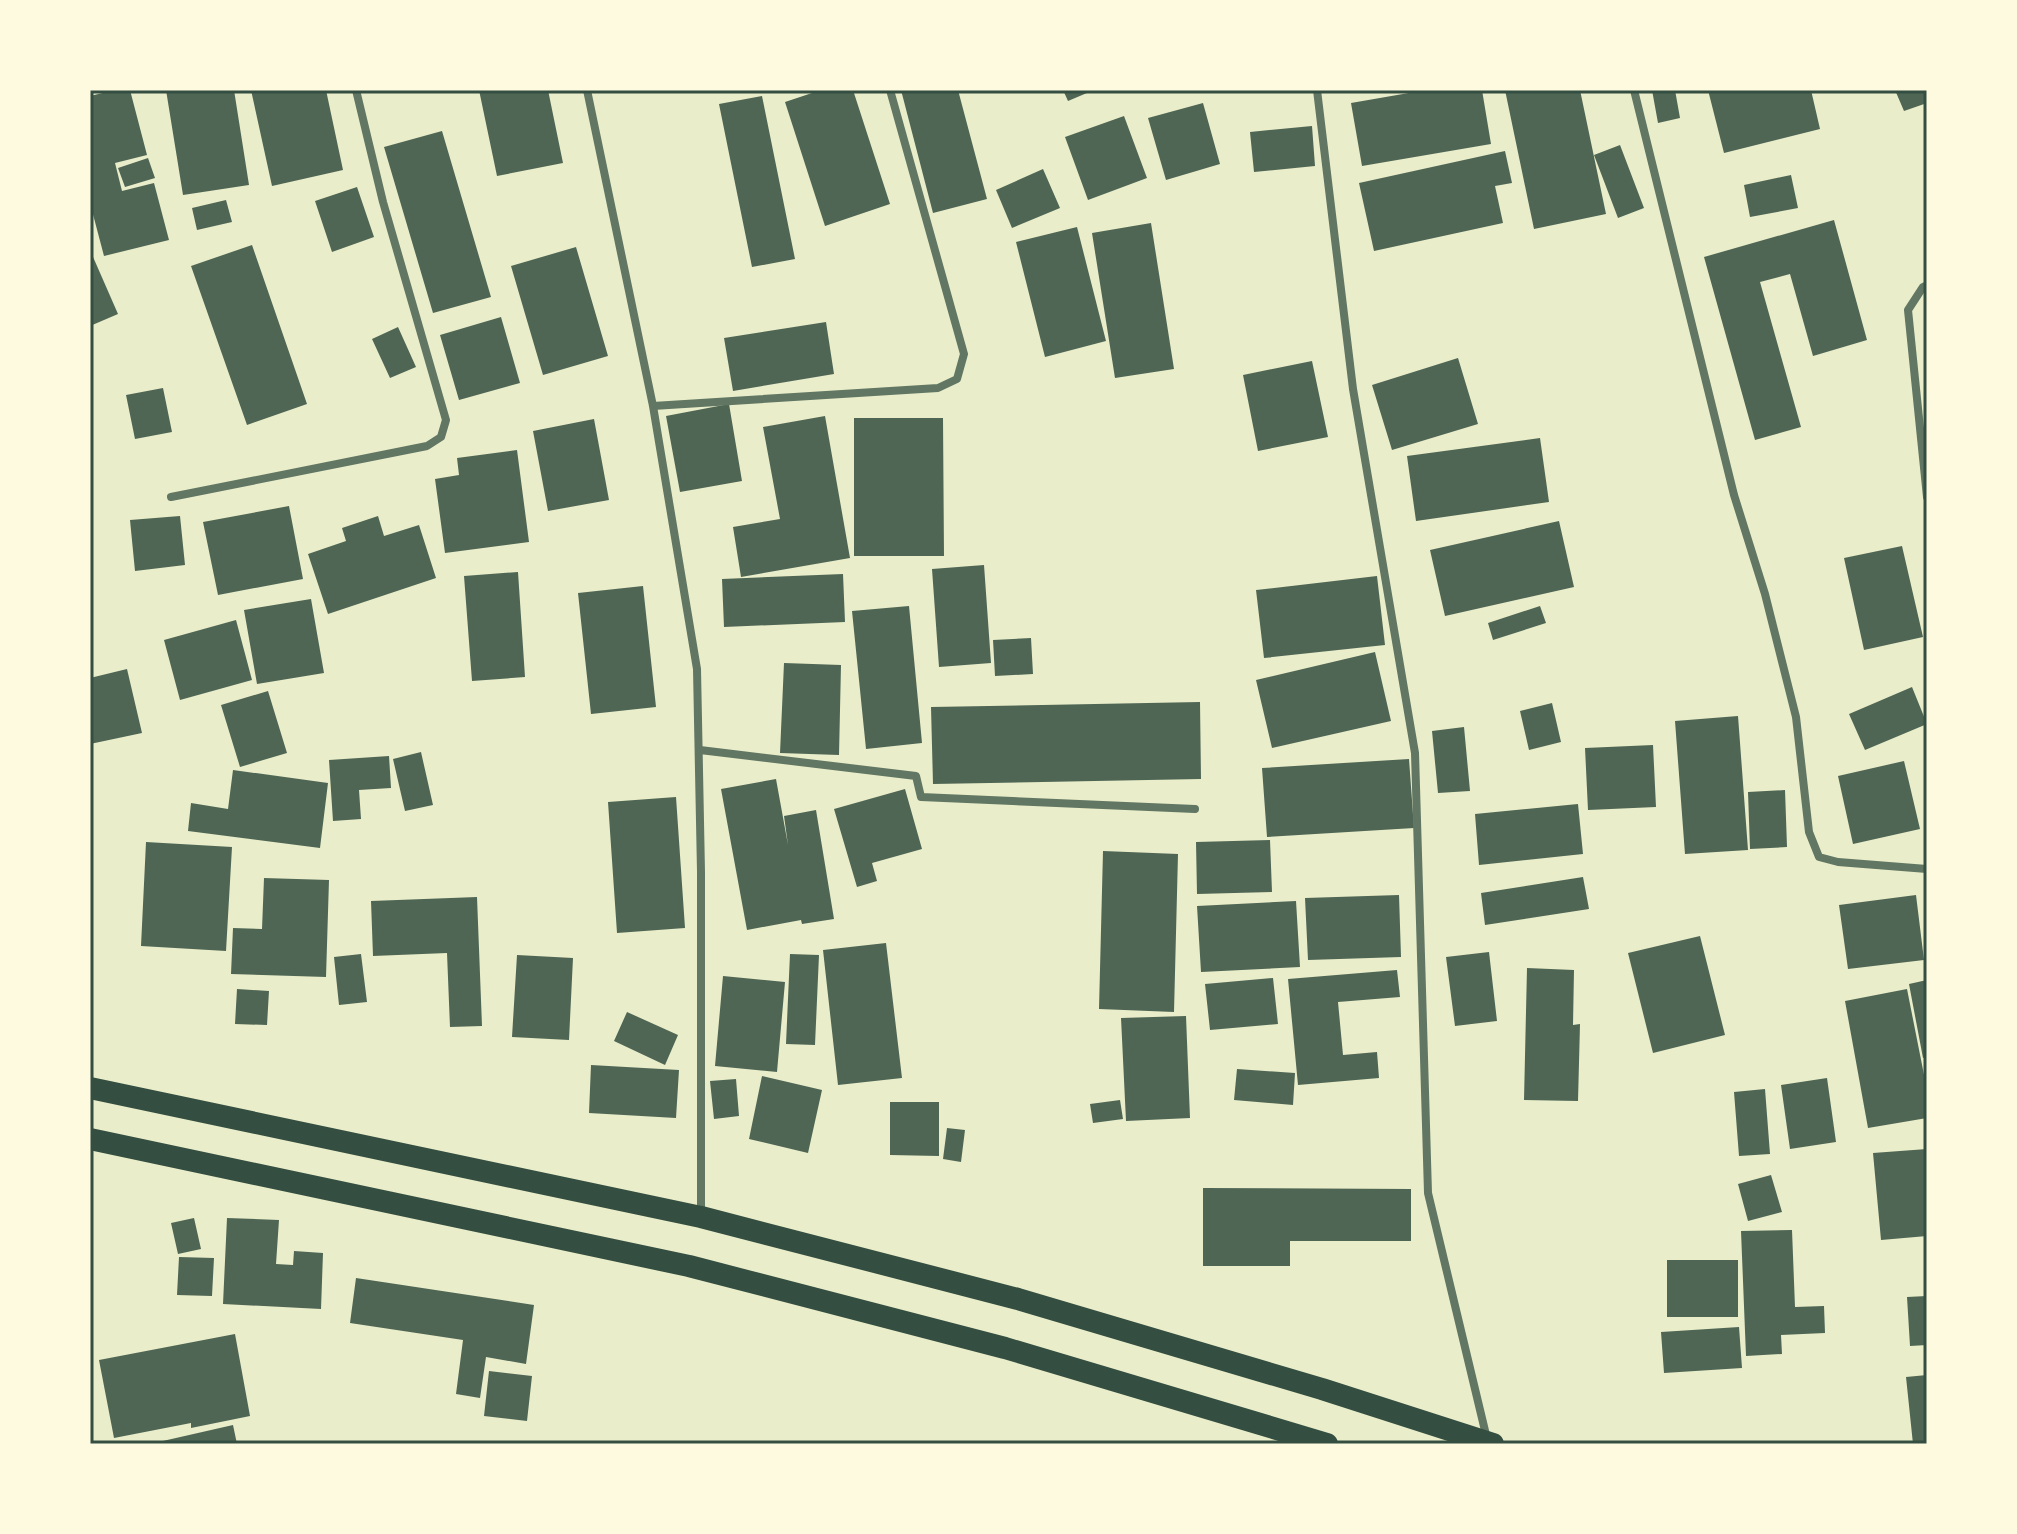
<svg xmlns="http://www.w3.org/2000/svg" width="2017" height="1534" font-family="'Noto Serif',serif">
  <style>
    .building { fill: #4f6655 }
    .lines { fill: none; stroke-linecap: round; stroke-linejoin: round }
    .minor { stroke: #617663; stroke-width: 8 }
    .trunk { stroke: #344e41; stroke-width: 22 }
    .neatline { fill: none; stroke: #344e41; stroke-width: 3 }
  </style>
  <rect width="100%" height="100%" fill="#e9edc9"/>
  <!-- building -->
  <path class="building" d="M115,90H130L147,155L115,163L122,191L154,183L169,240L104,256L90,203V96Z
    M166,90H234L249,185L183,195Z
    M251,90H326L343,170L272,186Z
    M479,90H548L563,163L497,176Z
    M821,90H853L890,204L825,226L785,102Z
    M901,90H958L987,199L933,213Z
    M1063,90H1094L1068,101Z
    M1426,90H1482L1491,144L1362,166L1351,103Z
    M1505,90H1580L1606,214L1534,229Z
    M1652,90H1675L1680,118L1658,123Z
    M1708,90H1811L1820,129L1724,153Z
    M1895,90H1927V103L1904,111Z
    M762,96L795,259L752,267L719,104Z
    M1203,103L1220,164L1166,180L1148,118Z
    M1124,116L1147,178L1088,200L1065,137Z
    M1312,126L1315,166L1254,172L1250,132Z
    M442,131L491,297L433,313L384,147Z
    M1620,145L1644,208L1618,218L1594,155Z
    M1505,151L1512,183L1495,186L1503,223L1374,251L1359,183Z
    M148,158L155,178L125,187L118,168Z
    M1043,169L1060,208L1012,228L996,190Z
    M1791,175L1798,208L1750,217L1744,185Z
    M357,187L374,237L332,252L315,201Z
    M226,200L232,222L197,230L192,208Z
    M1834,220L1867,340L1813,356L1790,274L1760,282L1801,427L1755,440L1704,257Z
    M1151,223L1174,369L1115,378L1092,233Z
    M1077,227L1106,341L1045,357L1016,242Z
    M252,245L307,404L247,425L191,266Z
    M576,247L608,356L543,375L511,266Z
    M90,250L118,314L90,326Z
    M501,317L520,383L459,400L440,335Z
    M826,322L834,374L733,391L724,338Z
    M398,327L416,367L390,378L372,339Z
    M1458,358L1478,424L1392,450L1372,385Z
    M1312,361L1328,437L1258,451L1243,375Z
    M163,388L172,432L135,439L126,395Z
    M729,404L742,481L680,492L666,416Z
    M825,416L850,558L741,577L733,527L780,519L763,427Z
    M854,418H943L944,556H854Z
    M594,419L609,500L548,511L533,431Z
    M1540,438L1549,502L1416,521L1407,456Z
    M517,450L529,542L445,553L435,479L459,475L457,458Z
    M289,506L303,579L218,595L203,522Z
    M180,516L185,565L135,571L130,520Z
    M378,516L384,536L419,525L436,578L328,614L308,554L346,541L342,528Z
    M1559,521L1574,587L1445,616L1430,550Z
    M1902,546L1923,637L1864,650L1844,558Z
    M984,565L991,663L939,667L932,569Z
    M518,572L525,677L472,681L464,576Z
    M843,574L845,622L724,627L722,579Z
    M1377,576L1385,645L1264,658L1256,590Z
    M643,586L656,707L591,714L578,593Z
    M311,599L324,673L257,684L244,610Z
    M909,606L922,743L866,749L852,611Z
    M1540,606L1546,623L1493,640L1488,623Z
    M236,620L252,680L180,700L164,640Z
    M1031,638L1033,674L995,676L993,640Z
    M1375,652L1391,721L1272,748L1256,680Z
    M784,663L841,665L839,755L780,753Z
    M127,669L142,733L90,744V678Z
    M1912,687L1927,724L1865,750L1849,714Z
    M268,691L287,753L240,767L221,705Z
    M1200,702L1201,779L933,784L931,707Z
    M1552,703L1561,742L1529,750L1520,711Z
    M1738,716L1748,850L1685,854L1675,721Z
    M1464,727L1470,791L1438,793L1432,731Z
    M1653,745L1656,807L1588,810L1585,748Z
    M421,752L433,805L405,811L393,759Z
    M389,756L391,788L359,790L361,819L333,821L329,760Z
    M1409,759L1414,828L1267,837L1262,768Z
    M1904,761L1920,829L1853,844L1838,776Z
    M233,770L328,783L320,848L188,831L191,803L228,809Z
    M776,779L788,845L784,816L816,810L834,919L802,924L801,920L747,930L721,789Z
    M905,789L922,849L872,863L877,881L857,887L834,809Z
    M1785,790L1787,847L1750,849L1748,792Z
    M676,797L685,928L617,933L608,802Z
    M1578,804L1583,854L1479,865L1475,814Z
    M1270,840L1272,892L1197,894L1196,842Z
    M146,842L232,847L226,951L141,946Z
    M1103,851L1178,854L1174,1012L1099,1009Z
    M1583,877L1589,909L1485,925L1481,893Z
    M264,878L329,880L326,977L231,974L233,928L262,929Z
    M1399,895L1401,957L1308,960L1305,898Z
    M1916,895L1924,960L1848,969L1839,905Z
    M477,897L482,1026L450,1027L447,953L373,956L371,901Z
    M1296,901L1300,967L1201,972L1197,906Z
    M1700,936L1725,1035L1653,1053L1628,953Z
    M886,943L902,1078L838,1085L823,950Z
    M1489,952L1497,1021L1455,1026L1446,957Z
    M361,954L367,1002L339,1005L334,957Z
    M790,954L819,955L815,1045L786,1044Z
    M517,955L573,958L569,1040L512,1037Z
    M1527,968L1574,970L1573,1025L1580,1024L1578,1101L1524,1100Z
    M1397,970L1400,997L1338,1002L1343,1055L1377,1052L1379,1078L1298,1085L1288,979Z
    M723,976L785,982L777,1072L715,1066Z
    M1273,978L1278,1024L1210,1030L1205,984Z
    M1927,980V1057L1923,1058L1909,984Z
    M237,989L269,991L267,1025L235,1024Z
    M1907,989L1927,1090V1118L1868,1128L1845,1001Z
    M627,1012L678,1035L665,1065L614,1041Z
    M1186,1016L1190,1118L1126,1121L1121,1018Z
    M591,1065L679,1070L676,1118L589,1113Z
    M1237,1069L1295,1073L1293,1105L1234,1100Z
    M762,1076L822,1090L808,1153L749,1139Z
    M1827,1078L1836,1142L1790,1149L1781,1085Z
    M736,1079L739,1116L714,1119L710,1081Z
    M1765,1089L1770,1154L1739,1156L1734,1092Z
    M1120,1100L1123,1119L1093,1123L1090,1104Z
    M890,1102H939V1156L890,1155Z
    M947,1128L965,1130L961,1162L943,1159Z
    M1927,1149V1236L1881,1240L1873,1153Z
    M1771,1175L1782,1212L1748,1221L1738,1184Z
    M1203,1188L1411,1189V1241H1290V1266H1203Z
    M194,1218L201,1249L178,1254L171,1223Z
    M227,1218L279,1220L276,1264L293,1265L294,1251L323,1253L321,1309L223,1304Z
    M1792,1230L1795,1307L1824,1306L1825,1333L1781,1335L1782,1354L1746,1356L1741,1231Z
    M179,1257L214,1258L212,1296L177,1295Z
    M1667,1260H1738V1317H1667Z
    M356,1278L534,1305L526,1364L486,1357L480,1398L456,1394L463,1340L350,1323Z
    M1927,1296V1345L1910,1346L1907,1297Z
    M1739,1327L1742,1368L1664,1373L1661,1332Z
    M235,1334L250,1416L191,1428V1423L114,1438L99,1360Z
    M489,1371L532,1376L527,1421L484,1416Z
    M1927,1375V1444H1913L1906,1377Z
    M233,1425L237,1444H154V1443Z"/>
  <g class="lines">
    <!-- minor -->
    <path class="minor" d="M587,90L653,406L697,669L701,872V1216
      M1317,90L1353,389L1415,753L1428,1193L1487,1439
      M1634,90L1734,495L1765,594L1796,717L1809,832L1819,857L1838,862L1927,869
      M1927,285L1923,287L1908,310L1927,497
      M653,406L938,388L957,379L964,354L890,90
      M171,497L427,446L441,437L446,420L383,202L356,90
      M700,750L916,776L921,797L1195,809"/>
    <!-- trunk -->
    <path class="trunk" d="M90,1088L701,1217L1018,1299L1322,1389L1493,1444
      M90,1139L689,1266L1005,1348L1327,1444"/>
  </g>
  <!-- border -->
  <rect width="2017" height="1534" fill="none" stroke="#fefae0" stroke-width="184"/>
  <rect x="92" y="92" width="1833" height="1350" class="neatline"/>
</svg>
